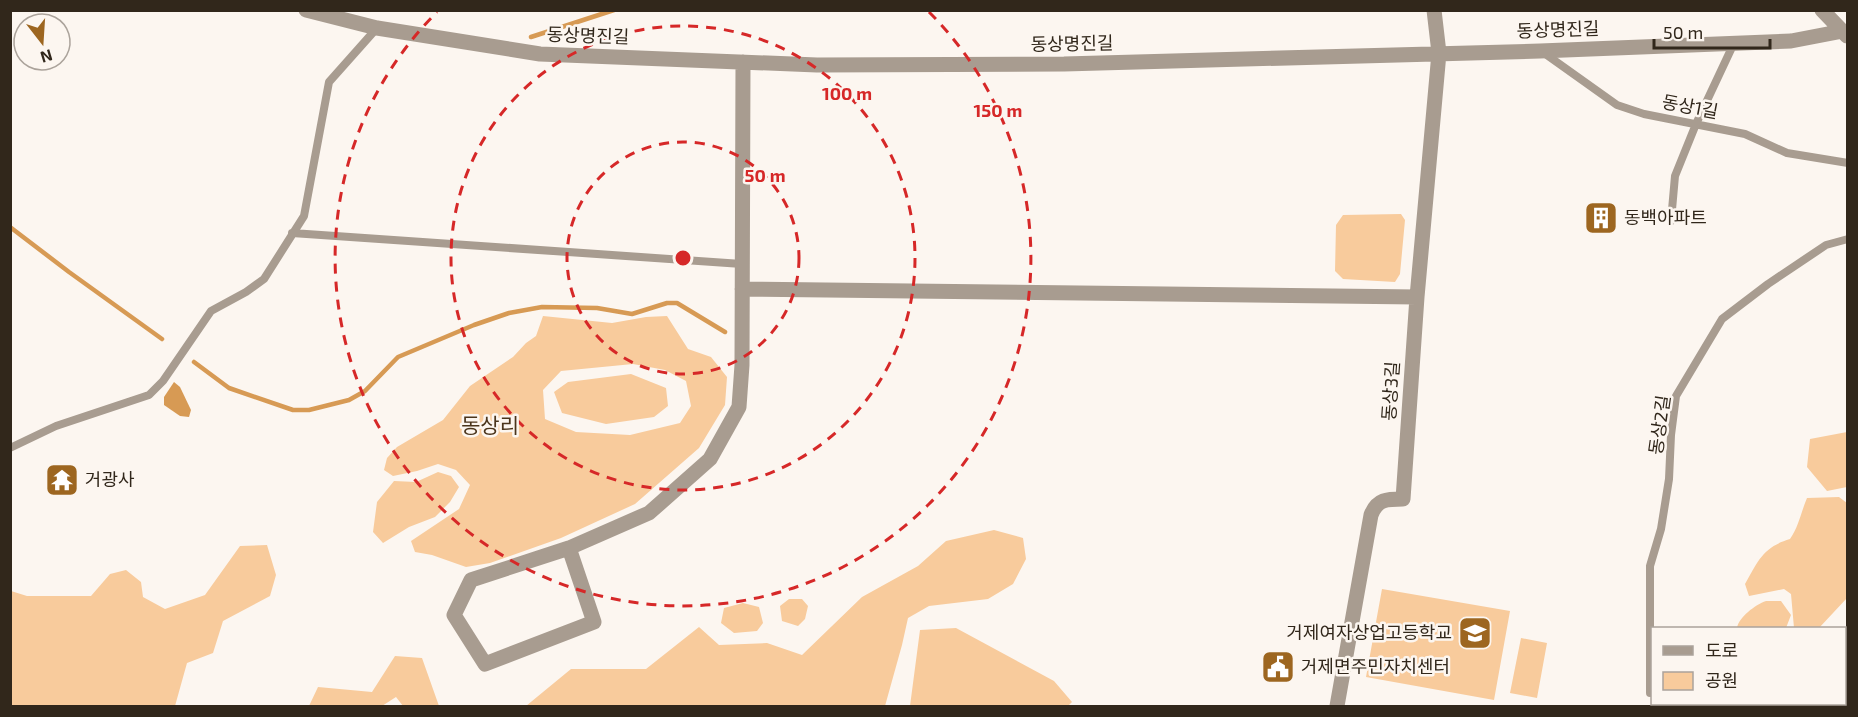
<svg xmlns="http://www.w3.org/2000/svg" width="1858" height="717" font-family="'Exo 2','Noto Sans KR',sans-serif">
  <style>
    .green { fill: #f8cb9c; fill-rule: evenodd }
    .water { fill: #d79a54 }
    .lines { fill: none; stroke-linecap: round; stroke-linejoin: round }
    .stream { stroke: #d79a54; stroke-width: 4.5 }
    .lane { stroke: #a89c90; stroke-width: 8 }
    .street { stroke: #a89c90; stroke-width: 15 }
    .ring { fill: none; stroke: #d62828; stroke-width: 3; stroke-dasharray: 10 8 }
    .labels { text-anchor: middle; stroke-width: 5; stroke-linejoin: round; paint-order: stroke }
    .street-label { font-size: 18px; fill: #31271b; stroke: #fcf6f0 }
    .poi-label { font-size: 18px; fill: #31271b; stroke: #fcf6f0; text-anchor: start }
    .quarter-label { font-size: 21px; fill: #4b351c; stroke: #fcf6f0 }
    .centre { fill: #d62828; stroke: #fcf6f0; stroke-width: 3 }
    .ring-label { font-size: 18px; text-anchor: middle; font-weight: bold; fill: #d62828; stroke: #fcf6f0; stroke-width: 5; stroke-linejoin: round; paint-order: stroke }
  </style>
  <rect width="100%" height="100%" fill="#fcf6f0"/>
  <!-- green -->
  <path class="green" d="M1401,214L1405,220L1400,274L1395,282L1343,279L1335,271L1336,225L1343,215Z
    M543,316L612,323L646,317L667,316L688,349L711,357L727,377L725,405L699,448L635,504L561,538L490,563L466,567L432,555L415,552L411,541L459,509L470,485L456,470L438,464L417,471L393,476L384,470L387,458L397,447L443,420L470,386L513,357L526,343L536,336ZM633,364L665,370L686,381L691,406L680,423L630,435L576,432L545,419L543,390L561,371Z
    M631,374L666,388L668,406L654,417L606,424L562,413L554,392L568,382Z
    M1847,432V487L1827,491L1807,467L1810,439Z
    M438,472L451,476L459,487L450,502L435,517L409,527L383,543L373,532L377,502L394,481L416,482Z
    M1839,497L1847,503V598L1819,628H1794L1791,594L1784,589L1749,596L1745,584C1758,561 1763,547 1790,539C1799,526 1801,512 1807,498Z
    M994,530L1023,538L1026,559L1013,584L988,599L929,606L908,618L902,645L885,706H526L571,669H646L699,627L719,645L767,643L802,655L862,597L918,566L946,541Z
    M267,545L276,575L270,596L223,621L213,653L187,663L175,706H11V591L27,596H91L110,574L126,570L141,582L143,597L165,609L205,595L240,546Z
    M1382,589L1510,611L1494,700L1366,677Z
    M789,599H802L808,606L805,619L798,626L782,621L780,606Z
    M1766,601H1781L1791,615L1786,628H1737C1739,617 1755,605 1766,601Z
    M743,603L759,607L763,623L757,631L734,633L721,623L724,608Z
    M1847,627V706H1815L1813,704H1844V630Z
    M956,628L1054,681L1072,702L1068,706H910L920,630Z
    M1521,638L1547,643L1537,698L1510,693Z
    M395,656L422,658L439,706H403L396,697L382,706H309L318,687L372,692Z
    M1686,704H1736L1730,706H1688Z
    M1744,704H1802L1804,706H1740Z"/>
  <!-- water -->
  <path class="water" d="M174,382L180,387L191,410L189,417L180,416L164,405V397Z"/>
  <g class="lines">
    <!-- stream -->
    <path class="stream" d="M531,37L614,10
      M10,227L69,272L162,339
      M194,362L229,388L293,410H309L349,400L365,391L398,357L474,325L509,313L542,307L597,308L632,314L667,303H677L725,332"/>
    <!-- lane -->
    <path class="lane" d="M1544,53L1617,105L1644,114L1745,134L1787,153L1848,163
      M1671,221L1675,176L1696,124L1734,43
      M292,233L742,264
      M10,448L56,426L149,395L163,381L211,311L246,292L264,279L304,216L329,82L377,28
      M1650,693V566L1661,529L1669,479L1671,435L1676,396L1722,319L1768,284L1826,245L1848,239"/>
    <!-- street -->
    <path class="street" d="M306,10L377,28L540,54L817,65L1064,64L1540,51L1791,41L1843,31
      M1822,10L1847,36
      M742,289L1417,297
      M569,548L594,622L485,664L454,615L471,580L569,548L649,513L710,459L739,407L742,365L743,62
      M1337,706L1371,515C1377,499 1387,499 1403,499L1417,297L1439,53L1434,10"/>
  </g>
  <!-- distance rings -->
  <g class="ring">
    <circle cx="683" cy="258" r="116"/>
    <circle cx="683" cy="258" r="232"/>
    <path d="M929 12A348 348 0 1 1 437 12"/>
  </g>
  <!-- icons -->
  <defs>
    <g id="building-square" transform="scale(1.725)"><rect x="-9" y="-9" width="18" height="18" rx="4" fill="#9d6620" stroke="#fcf6f0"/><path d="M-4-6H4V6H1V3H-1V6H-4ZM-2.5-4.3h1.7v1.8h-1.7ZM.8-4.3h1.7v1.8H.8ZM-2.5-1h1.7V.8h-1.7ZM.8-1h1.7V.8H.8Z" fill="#fff"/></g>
    <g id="temple-square" transform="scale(1.725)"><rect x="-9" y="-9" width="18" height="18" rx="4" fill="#9d6620" stroke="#fcf6f0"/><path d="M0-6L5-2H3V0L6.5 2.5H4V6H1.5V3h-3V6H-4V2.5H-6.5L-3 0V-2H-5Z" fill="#fff"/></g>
    <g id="school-square" transform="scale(1.725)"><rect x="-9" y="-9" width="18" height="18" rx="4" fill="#9d6620" stroke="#fcf6f0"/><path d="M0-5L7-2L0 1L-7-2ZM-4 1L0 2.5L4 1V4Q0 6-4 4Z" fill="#fff"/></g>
    <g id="civic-square" transform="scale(1.725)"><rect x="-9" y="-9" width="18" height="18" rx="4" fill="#9d6620" stroke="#fcf6f0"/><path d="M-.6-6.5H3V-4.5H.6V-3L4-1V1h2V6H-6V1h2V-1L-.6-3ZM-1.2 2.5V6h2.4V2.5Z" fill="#fff"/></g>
  </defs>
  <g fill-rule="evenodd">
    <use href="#building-square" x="1601" y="218"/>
    <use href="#temple-square" x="62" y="480"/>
    <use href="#school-square" x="1475" y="633"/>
    <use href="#civic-square" x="1278" y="667"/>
  </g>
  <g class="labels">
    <!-- street labels -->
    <g class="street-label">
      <text transform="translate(1558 30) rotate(-2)" y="6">동상명진길</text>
      <text transform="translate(588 36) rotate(2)" y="6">동상명진길</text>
      <text transform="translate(1072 44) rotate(-1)" y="6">동상명진길</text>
      <text transform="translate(1690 107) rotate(11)" y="6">동상1길</text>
      <text transform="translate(1391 391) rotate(-86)" y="6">동상3길</text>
      <text transform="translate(1660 425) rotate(-82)" y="6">동상2길</text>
    </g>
    <!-- poi labels -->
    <g class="poi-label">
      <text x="1624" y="224">동백아파트</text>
      <text x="85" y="486">거광사</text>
      <text x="1452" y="639" text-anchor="end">거제여자상업고등학교</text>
      <text x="1301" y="673">거제면주민자치센터</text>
    </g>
    <!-- quarter labels -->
    <g class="quarter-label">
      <text x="490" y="433">동상리</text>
    </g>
  </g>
  <circle cx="683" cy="258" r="9" class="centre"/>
  <g class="ring-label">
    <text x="847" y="100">100 m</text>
    <text x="998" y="117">150 m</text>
    <text x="765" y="182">50 m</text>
  </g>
  <!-- border -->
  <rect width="1858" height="717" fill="none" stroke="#31271b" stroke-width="24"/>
  <!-- legend -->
  <rect x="1651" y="627" width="195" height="78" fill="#fcf6f0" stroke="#aba39b" stroke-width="1.5"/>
  <rect x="1663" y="646" width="30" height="9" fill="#a89c90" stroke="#aba39b" stroke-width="1.5"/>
  <text x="1705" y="657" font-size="18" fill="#31271b">도로</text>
  <rect x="1663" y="672" width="30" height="18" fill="#f8cb9c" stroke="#aba39b" stroke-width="1.5"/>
  <text x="1705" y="687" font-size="18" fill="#31271b">공원</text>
  <!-- north arrow -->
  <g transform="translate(42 42) rotate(163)"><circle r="28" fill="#fcf6f0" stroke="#aba39b" stroke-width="1.5"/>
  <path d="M0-4.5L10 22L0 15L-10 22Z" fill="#9d6620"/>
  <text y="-9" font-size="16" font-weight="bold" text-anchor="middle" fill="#31271b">N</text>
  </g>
  <!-- scale -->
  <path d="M1654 39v9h116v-9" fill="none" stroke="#31271b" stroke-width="3"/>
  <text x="1663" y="39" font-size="18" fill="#31271b" stroke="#fcf6f0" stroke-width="4.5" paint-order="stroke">50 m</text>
</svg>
